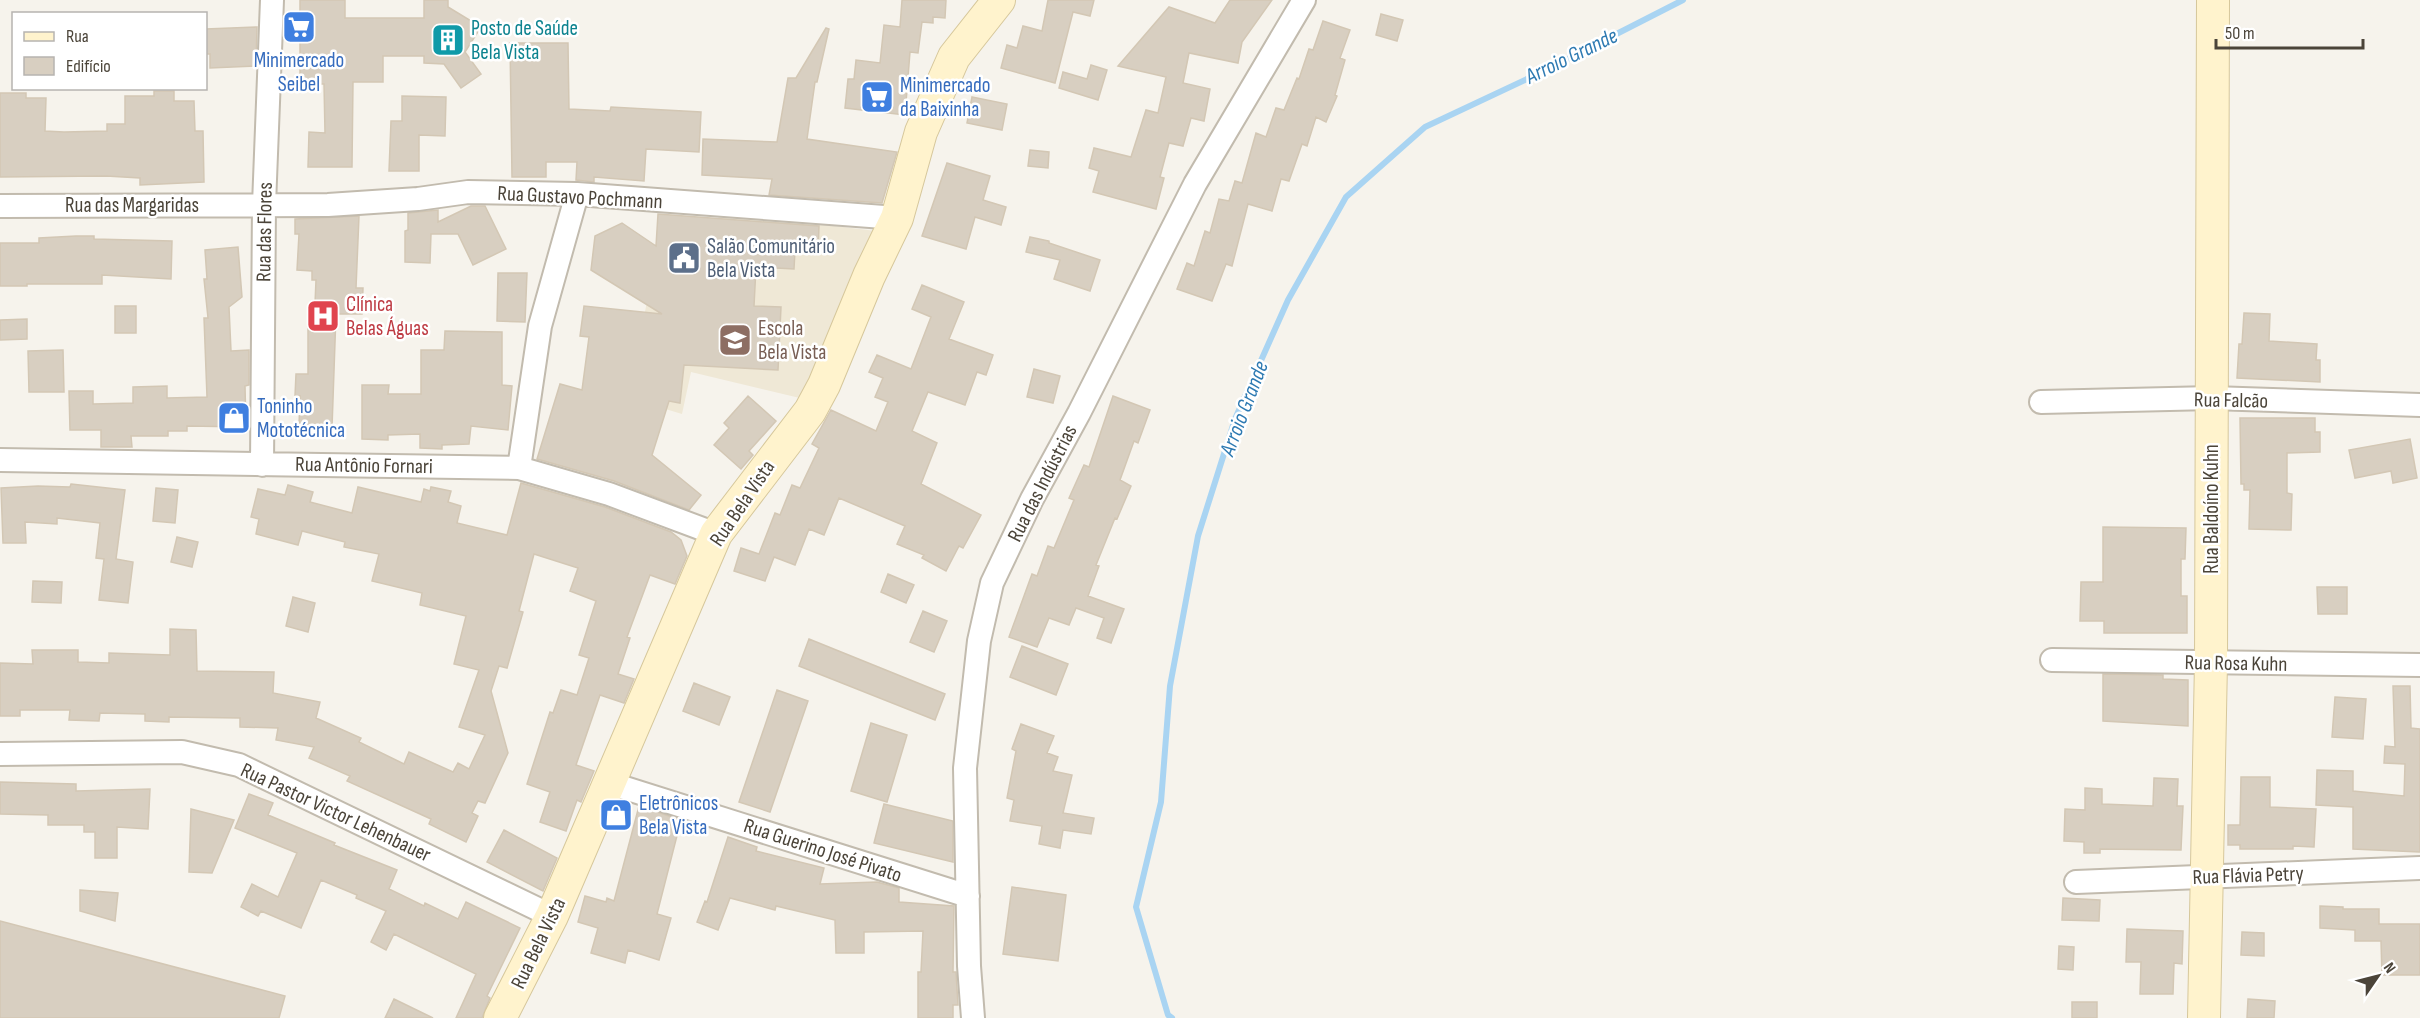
<svg xmlns="http://www.w3.org/2000/svg" width="2420" height="1018" font-family="'Sofia Sans Condensed',sans-serif">
  <style>
    .education { fill: #efe8d6 }
    .lines { fill: none; stroke-linecap: round; stroke-linejoin: round }
    .stream { stroke: #a9d4f2; stroke-width: 6 }
    .building { fill: #d8cfc1; stroke: #d3c7b4; stroke-width: 1.5 }
    .street-casing { stroke: #c2bbae; stroke-width: 26 }
    .secondary-casing { stroke: #d6c79b; stroke-width: 34 }
    .street { stroke: #fff; stroke-width: 22 }
    .secondary { stroke: #fff3cd; stroke-width: 32 }
    .labels { text-anchor: middle; stroke-width: 5; stroke-linejoin: round; paint-order: stroke }
    .culture-label { font-size: 21px; fill: #0d838f; stroke: #fff; text-anchor: start }
    .shop-label { font-size: 21px; fill: #366cbe; stroke: #fff; text-anchor: start }
    .street-label { font-size: 21px; fill: #4b4439; stroke: #fff }
    .service-label { font-size: 21px; fill: #4e5e75; stroke: #fff; text-anchor: start }
    .health-label { font-size: 21px; fill: #be3a42; stroke: #fff; text-anchor: start }
    .education-label { font-size: 21px; fill: #785e54; stroke: #fff; text-anchor: start }
    .water-label { font-size: 22px; font-style: italic; fill: #2e7ab2; stroke: #fff }
  </style>
  <rect width="100%" height="100%" fill="#f6f3ec"/>
  <!-- education -->
  <path class="education" d="M719,212L876,231L804,399L691,372L682,414L629,398L647,301L711,307Z"/>
  <g class="lines">
    <!-- stream -->
    <path class="stream" d="M1172,1018L1168,1015L1136,907L1161,802L1170,686L1198,536L1235,419L1288,300L1346,197L1425,127L1544,71L1683,0"/>
  </g>
  <!-- building -->
  <path class="building" d="M300,0H345V18H424V0H448V7L481,27L465,52L481,74L461,88L444,64L424,63V56H383V82H353L352,167H308L309,132L325,133L324,84H300Z
    M902,0H946L945,18L933,17V23L922,22L918,53L910,52L905,115L845,108L848,79H854L856,60L880,63L884,25L900,27Z
    M1048,0H1094L1090,16L1073,12L1055,83L1001,68L1007,45L1017,48L1023,26L1042,31Z
    M1230,0H1272L1242,42L1238,63L1189,53L1183,83L1210,89L1204,121L1191,118L1183,146L1169,143L1160,177L1164,178L1156,209L1093,192L1099,171L1089,168L1094,148L1131,157L1146,110L1158,113L1166,77L1118,66L1169,7L1215,23Z
    M1381,14L1403,20L1397,41L1376,35Z
    M1323,21L1350,30L1340,58L1345,60L1335,95L1337,96L1326,122L1316,117L1307,146L1302,144L1289,181L1281,179L1272,211L1248,204L1232,266L1226,264L1212,301L1177,289L1187,263L1194,266L1205,231L1210,233L1219,199L1229,201L1235,181L1242,183L1256,133L1266,137L1276,108L1284,110L1297,78L1299,79L1309,49L1313,50Z
    M257,27L256,66L210,68V54H206V29Z
    M826,28L829,29L817,82H815L807,139L897,152L882,203L769,195L772,179L702,175L703,139L777,142L788,78H796Z
    M510,43H568L569,109L610,111L611,107L701,112L699,152L646,149L644,181L594,177V182L576,180L577,162H546V177H512Z
    M1091,65L1107,70L1098,100L1059,88L1063,72L1087,79Z
    M154,91H174V101H194L195,131H203L204,182L140,185V178L106,176L0,177V93H26V98H46L45,131L64,132L107,131V124H125V96H154Z
    M402,96L446,97L445,136L419,135V171H389L391,121H402Z
    M972,97L1007,104L1002,130L967,123Z
    M1030,150L1049,152L1048,168L1028,166Z
    M947,163L990,176L983,200L1006,207L1001,225L975,217L966,249L922,236Z
    M471,206H485L506,249L473,265L458,234H431L430,263L405,262V231L408,230V213L438,210V222Z
    M658,214L819,226L818,252L795,250L794,269L756,267L754,306L781,307L778,370L684,365L680,403L669,401L652,455L701,495L689,510L614,481L537,459L560,384L582,390L589,337L580,336L584,306L662,314L591,270L595,236L622,223L656,246Z
    M359,216L356,288H363L362,314H336L332,428L299,426L300,396H295L296,374H308V327H314L316,280H312V271L297,270L299,234H295V219Z
    M76,236H94V239L172,241L171,279L102,275V284H27V286H0V243H39V238Z
    M1030,237L1049,241V243L1100,260L1090,291L1054,279L1060,260L1026,252Z
    M238,247L242,297L229,307L231,351L249,350V385L245,386L246,427L187,426V431H168V436H131L132,447H101V430H70L69,391H93V404L133,403V387L167,386V398L207,397L204,318H208L204,279H207L205,250Z
    M498,273H527L525,322L497,321Z
    M922,285L964,302L949,339L993,355L986,375L977,372L965,405L928,392L912,431L937,443L921,484L981,515L963,548L959,546L946,571L922,558L924,555L897,544L905,526L839,498L824,535L809,529L795,565L774,557L765,581L734,571L741,548L759,554L775,513L780,515L792,485L800,488L819,448L812,444L831,410L876,431L888,402L875,397L883,378L869,372L877,355L911,369L931,317L912,309Z
    M115,306H136V333H115Z
    M2244,313L2270,314L2269,341L2317,344L2316,360H2320V382L2237,378L2239,344H2242Z
    M27,319V339L0,340V320Z
    M445,331L502,332V385L512,386L508,430L471,426L469,444L442,445V449L420,448V434L388,435V440L362,439V385H389L388,394H421V350H444Z
    M63,350L64,392H29L28,351Z
    M1034,369L1060,376L1053,403L1027,397Z
    M748,396L776,421L749,451L753,455L741,469L714,445L729,428L724,423Z
    M1113,396L1150,410L1138,443L1134,441L1120,480L1131,486L1117,519L1115,518L1096,565L1099,566L1088,596L1124,609L1111,643L1097,638L1104,618L1076,608L1069,625L1049,618L1037,647L1009,637L1032,574L1037,576L1048,546L1054,548L1074,500L1069,498L1084,465L1089,467Z
    M2240,418H2315V432H2320V452L2287,453V493L2292,494L2291,530L2249,529L2250,490H2244V484H2241Z
    M2410,439L2417,478L2393,483L2391,471L2355,478L2349,450Z
    M521,483L605,507L671,532L681,540L687,556L675,584L650,575L627,637L630,638L618,674L634,679L624,703L600,695L576,765L594,771L581,802L577,800L566,831L540,822L550,792L527,784L550,712L553,713L561,690L577,695L589,658L579,655L596,601L570,591L578,568L534,554L519,611L523,612L507,668L499,666L491,691L508,753L485,803L478,801L472,813L478,816L466,842L429,824L431,819L347,781L350,776L309,758L314,747L276,740L278,728L240,727V718L169,717V722L145,721V714L100,713L99,721L69,720L70,710H20V716H0V663L33,664L32,650H78V662L109,663V653L170,655V629L196,630L197,671L274,672L273,693L320,702L316,718L361,738L359,742L404,764L409,752L453,772L458,763L469,769L485,735L459,727L479,670L454,664L466,616L420,605L422,593L372,581L379,554L344,547L345,542L302,531L298,545L256,534L259,519L251,517L258,489L285,495L288,485L313,492L310,502L352,513L358,487L421,502L424,489L430,491L431,487L451,491L448,502L461,506L457,523L507,535Z
    M71,484L125,490L116,559L133,562L128,603L99,600L104,559L96,558L100,523L57,518V524L25,522L26,543H3L1,488L38,486L70,487Z
    M156,488L178,490L175,523L153,521Z
    M2103,527L2186,528L2185,559H2181V596H2187V633H2104V621H2080L2081,582H2103Z
    M177,537L198,542L192,567L171,562Z
    M888,574L914,585L906,603L881,592Z
    M33,581L62,582L61,603L32,602Z
    M2317,587H2347V614H2318Z
    M293,597L315,603L308,632L286,626Z
    M923,611L947,621L934,652L910,642Z
    M809,639L945,694L935,720L799,666Z
    M1022,646L1068,664L1056,695L1010,677Z
    M2103,674L2163,675V679L2188,680V726L2103,721Z
    M694,683L730,697L719,725L683,711Z
    M2393,686H2410L2411,728L2420,729V852L2353,849V807L2316,805L2317,770L2353,771V791L2404,796L2405,764L2384,763L2385,746L2395,747Z
    M777,690L808,701L770,812L739,802Z
    M2335,697L2366,699L2363,739L2332,737Z
    M871,723L907,735L887,802L851,791Z
    M1021,724L1054,736L1047,753L1058,757L1053,771L1072,775L1063,813L1094,818L1091,834L1063,830L1060,848L1039,844L1042,826L1010,821L1014,800L1007,798L1016,751L1012,749Z
    M2241,777H2270V807L2316,809L2314,847L2293,846V849H2240V845H2228V825H2240Z
    M2154,778L2178,779L2177,806H2183L2181,850L2100,849V853H2084V842L2064,841L2065,809L2085,810V788L2102,789V804L2153,806Z
    M0,782L76,784V791L150,789L148,829L117,827V858H95V832H84V825H48V815L0,814Z
    M249,794L273,803L268,815L335,843L334,845L397,870L389,889L424,906L425,903L458,919L466,902L520,928L487,996L490,998L482,1018H456L476,974L394,934L386,950L371,942L386,911L356,898L357,895L321,880L301,928L261,911L258,916L241,907L252,884L278,897L297,853L235,828Z
    M884,804L953,821V862L874,843Z
    M639,806L681,820L657,914L671,918L659,960L628,950L625,963L591,953L598,928L578,922L585,896L606,902L607,898L614,901Z
    M191,809L234,820L212,873L189,872Z
    M504,830L557,858L543,891L487,862Z
    M728,837L757,847L756,851L824,868L820,884L877,882L899,888V902L954,906L953,972H956L958,1005H953V1018H918V972H921L923,931L864,932V953H836L835,920L776,906L775,910L730,898L718,930L697,922L705,901L707,902Z
    M1012,887L1066,895L1058,961L1003,954Z
    M80,890L118,893L115,921L80,911Z
    M2063,898L2100,900L2099,921L2062,920Z
    M2320,906L2343,907V909H2379V924H2420V975H2382L2381,941H2355V930L2320,928Z
    M0,921L285,996L279,1018H0Z
    M2127,929L2183,931L2182,964L2174,963L2173,994H2140L2141,962H2126Z
    M2242,932L2264,933V956L2241,955Z
    M2059,946L2074,947L2073,970L2058,969Z
    M394,999L433,1018H385Z
    M2248,999L2275,1001L2274,1018H2247Z
    M2072,1002H2097V1018H2072Z"/>
  <g class="lines">
    <!-- street casing -->
    <g class="street-casing">
      <path id="street" d="M0,206L328,205L418,199L468,192L577,194L897,218
        M2041,402L2212,398L2420,405
        M0,460L519,468L609,494L716,534
        M262,465L264,205L272,0
        M519,468L540,326L577,194
        M2052,660L2420,665
        M0,754L182,752L239,765L552,916
        M609,783L968,896
        M2076,882L2420,868
        M973,1018L969,966L965,768L979,641L992,583L1032,499L1079,413L1195,184L1304,0"/>
    </g>
    <!-- secondary casing -->
    <g class="secondary-casing">
      <path id="secondary" d="M500,1018L552,916L716,534L810,411L824,385L869,276L897,218L921,132L954,57L999,0
        M2204,1018L2211,662L2213,0"/>
    </g>
    <!-- street -->
    <use href="#street" class="street"/>
    <!-- secondary -->
    <use href="#secondary" class="secondary"/>
  </g>
  <!-- icons -->
  <defs>
    <g id="supermarket-square" transform="scale(1.725)"><rect x="-9" y="-9" width="18" height="18" rx="4" fill="#3f7fe0" stroke="#fff"/><path d="M-6-5.5h2.5l.6 2H6L4.5 2H-2.5L-4.4-4H-6ZM-1.5 3.2a1.3 1.3 0 1 0 .1 0ZM3 3.2a1.3 1.3 0 1 0 .1 0Z" fill="#fff"/></g>
    <g id="building-square" transform="scale(1.725)"><rect x="-9" y="-9" width="18" height="18" rx="4" fill="#0f9aa8" stroke="#fff"/><path d="M-4-6H4V6H1V3H-1V6H-4ZM-2.5-4.3h1.7v1.8h-1.7ZM.8-4.3h1.7v1.8H.8ZM-2.5-1h1.7V.8h-1.7ZM.8-1h1.7V.8H.8Z" fill="#fff"/></g>
    <g id="civic-square" transform="scale(1.725)"><rect x="-9" y="-9" width="18" height="18" rx="4" fill="#5c6f8a" stroke="#fff"/><path d="M-.6-6.5H3V-4.5H.6V-3L4-1V1h2V6H-6V1h2V-1L-.6-3ZM-1.2 2.5V6h2.4V2.5Z" fill="#fff"/></g>
    <g id="hospital-square" transform="scale(1.725)"><rect x="-9" y="-9" width="18" height="18" rx="4" fill="#e0444e" stroke="#fff"/><path d="M-5-5h3v3.5h4V-5h3V5h-3V1.5h-4V5h-3Z" fill="#fff"/></g>
    <g id="school-square" transform="scale(1.725)"><rect x="-9" y="-9" width="18" height="18" rx="4" fill="#8d6e63" stroke="#fff"/><path d="M0-5L7-2L0 1L-7-2ZM-4 1L0 2.5L4 1V4Q0 6-4 4Z" fill="#fff"/></g>
    <g id="shop-square" transform="scale(1.725)"><rect x="-9" y="-9" width="18" height="18" rx="4" fill="#3f7fe0" stroke="#fff"/><path d="M-5-2.5h2.3a2.7 3.5 0 0 1 5.4 0H5L5.5 6h-11ZM-1.5-2.5h3a1.5 2.3 0 0 0-3 0Z" fill="#fff"/></g>
  </defs>
  <g fill-rule="evenodd">
    <use href="#supermarket-square" x="299" y="27"/>
    <use href="#building-square" x="448" y="40"/>
    <use href="#supermarket-square" x="877" y="97"/>
    <use href="#civic-square" x="684" y="258"/>
    <use href="#hospital-square" x="323" y="316"/>
    <use href="#school-square" x="735" y="340"/>
    <use href="#shop-square" x="234" y="418"/>
    <use href="#shop-square" x="616" y="815"/>
  </g>
  <g class="labels">
    <!-- culture labels -->
    <g class="culture-label">
      <text x="471" y="35">Posto de Saúde<tspan x="471" dy="24">Bela Vista</tspan></text>
    </g>
    <!-- shop labels -->
    <g class="shop-label">
      <text x="299" y="67" text-anchor="middle">Minimercado<tspan x="299" dy="24">Seibel</tspan></text>
      <text x="900" y="92">Minimercado<tspan x="900" dy="24">da Baixinha</tspan></text>
      <text x="257" y="413">Toninho<tspan x="257" dy="24">Mototécnica</tspan></text>
      <text x="639" y="810">Eletrônicos<tspan x="639" dy="24">Bela Vista</tspan></text>
    </g>
    <!-- street labels -->
    <g class="street-label">
      <text transform="translate(580 197) rotate(3)" y="7">Rua Gustavo Pochmann</text>
      <text x="132" y="212">Rua das Margaridas</text>
      <text transform="translate(264 232) rotate(-89)" y="7">Rua das Flores</text>
      <text transform="translate(2231 400) rotate(1)" y="7">Rua Falcão</text>
      <text transform="translate(364 465) rotate(1)" y="7">Rua Antônio Fornari</text>
      <text transform="translate(1042 483) rotate(-63)" y="7">Rua das Indústrias</text>
      <text transform="translate(742 503) rotate(-56)" y="7">Rua Bela Vista</text>
      <text transform="translate(2211 509) rotate(-90)" y="7">Rua Baldoíno Kuhn</text>
      <text transform="translate(2236 663) rotate(1)" y="7">Rua Rosa Kuhn</text>
      <text transform="translate(336 812) rotate(25)" y="7">Rua Pastor Victor Lehenbauer</text>
      <text transform="translate(823 850) rotate(18)" y="7">Rua Guerino José Pivato</text>
      <text transform="translate(2248 875) rotate(-2)" y="7">Rua Flávia Petry</text>
      <text transform="translate(538 943) rotate(-64)" y="7">Rua Bela Vista</text>
    </g>
    <!-- service labels -->
    <g class="service-label">
      <text x="707" y="253">Salão Comunitário<tspan x="707" dy="24">Bela Vista</tspan></text>
    </g>
    <!-- health labels -->
    <g class="health-label">
      <text x="346" y="311">Clínica<tspan x="346" dy="24">Belas Águas</tspan></text>
    </g>
    <!-- education labels -->
    <g class="education-label">
      <text x="758" y="335">Escola<tspan x="758" dy="24">Bela Vista</tspan></text>
    </g>
    <!-- water labels -->
    <g class="water-label">
      <text transform="translate(1571 55) rotate(-26)" y="8">Arroio Grande</text>
      <text transform="translate(1243 408) rotate(-69)" y="8">Arroio Grande</text>
    </g>
  </g>
  <!-- legend -->
  <rect x="12" y="12" width="195" height="78" fill="#ffffff" stroke="#b7b4b0" stroke-width="1.5"/>
  <rect x="24" y="32" width="30" height="9" fill="#fff3cd" stroke="#b7b4b0" stroke-width="1.5"/>
  <text x="66" y="42" font-size="18" fill="#4b4439">Rua</text>
  <rect x="24" y="57" width="30" height="18" fill="#d8cfc1" stroke="#b7b4b0" stroke-width="1.5"/>
  <text x="66" y="72" font-size="18" fill="#4b4439">Edifício</text>
  <!-- north arrow -->
  <g transform="translate(2378 976) rotate(55)" stroke="#ffffff" stroke-width="4.5" paint-order="stroke">
  <path d="M0-4.5L10 22L0 15L-10 22Z" fill="#4b4439"/>
  <text y="-9" font-size="16" font-weight="bold" text-anchor="middle" fill="#4b4439">N</text>
  </g>
  <!-- scale -->
  <path d="M2216 39v9h147v-9" fill="none" stroke="#4b4439" stroke-width="3"/>
  <text x="2225" y="39" font-size="18" fill="#4b4439" stroke="#ffffff" stroke-width="4.5" paint-order="stroke">50 m</text>
</svg>
